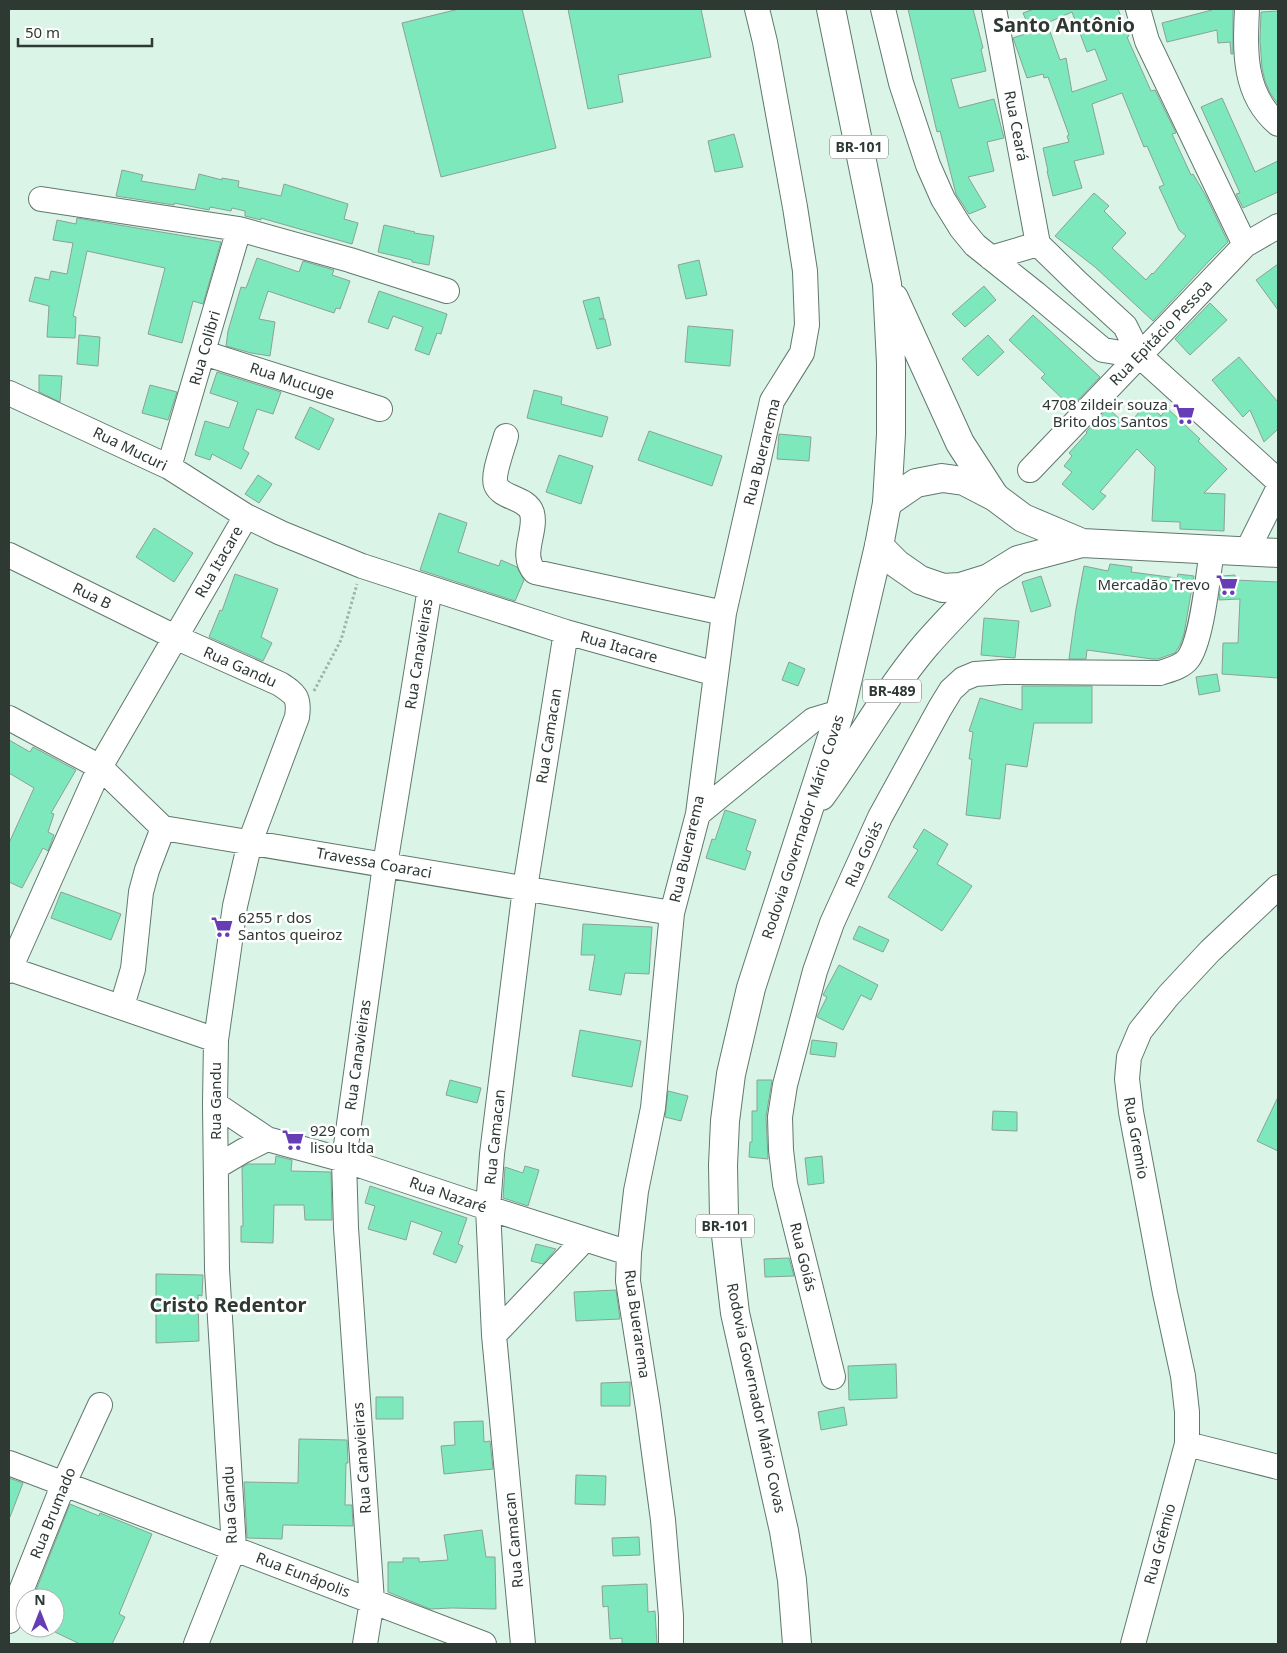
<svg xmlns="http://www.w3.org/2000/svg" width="1287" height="1653" font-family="'Noto Sans',sans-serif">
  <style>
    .building { fill: #7ee8bd; stroke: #89a296; fill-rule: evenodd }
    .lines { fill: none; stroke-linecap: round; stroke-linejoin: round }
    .minor-casing { stroke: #60786d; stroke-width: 26 }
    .major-casing { stroke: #60786d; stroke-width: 30 }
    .highway-casing { stroke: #60786d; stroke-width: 30 }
    .path { stroke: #9eb3a9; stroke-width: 3; stroke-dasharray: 2.5 2.5; stroke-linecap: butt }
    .minor { stroke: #fff; stroke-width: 24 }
    .major { stroke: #fff; stroke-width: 28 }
    .highway { stroke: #fff; stroke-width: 28 }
    .labels { text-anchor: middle; stroke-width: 5; stroke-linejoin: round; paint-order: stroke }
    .shield { fill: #fff; stroke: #6d7471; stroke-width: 1 }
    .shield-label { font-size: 14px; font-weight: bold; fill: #2e3934 }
    .street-label { font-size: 15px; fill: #2e3934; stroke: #fff }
    .poi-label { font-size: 15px; fill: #2e3934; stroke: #fff; text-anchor: end }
    .district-label { font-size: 20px; font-weight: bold; fill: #2e3934; stroke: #fff }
  </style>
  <rect width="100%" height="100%" fill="#daf5e8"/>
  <!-- building -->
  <path class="building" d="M459,9H522L556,148L441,177L402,23Z
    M568,9H701L711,57L618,75L623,102L588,109Z
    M908,9H973L983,48L981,49L986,71L951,79L959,108L994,99L1004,138L987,142L994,171L968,177L986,207L969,214L956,194L940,131L937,132Z
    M1034,9H1118L1129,36L1127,37L1151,91L1155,90L1176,133L1172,134L1191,175L1193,174L1206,196L1228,242L1210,260L1153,321L1095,267L1055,236L1094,193L1109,206L1104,211L1126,233L1112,248L1146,280L1152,273L1153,274L1186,236L1179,230L1159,187L1164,185L1147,146L1144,147L1122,93L1092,104L1104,154L1074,161L1082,188L1053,196L1047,171H1048L1043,148L1069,142L1067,136L1069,135L1048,77L1044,78L1043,74L1027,78L1013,38L1031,32L1023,13ZM1072,12L1087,52L1095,49L1107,80L1072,92L1066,58L1060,60L1047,23Z
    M1212,9H1233V54H1231L1230,42L1218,43L1217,30L1167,42L1162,23L1212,10Z
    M1278,11V104L1270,93L1265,81L1262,68L1260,40L1261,12Z
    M1222,98L1255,172L1278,161V192L1243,208L1236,194L1240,193L1201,107Z
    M734,134L743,167L715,172L708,141Z
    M122,170L143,175L141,181L195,190L199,174L222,180V178L239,181L238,187L281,196L284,184L348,204L344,219L358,223L352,244L261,218V220L245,216V211L232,208L231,211L210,207L209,210L174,203V205L116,196Z
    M77,218L221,242L203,304L193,301L182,343L148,334L165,268L87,251L73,316L76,317L75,338L47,337L49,306L29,301L35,277L49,280L51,271L67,274L73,243L53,240L57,220L76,224Z
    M384,225L415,232L414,233L434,236L429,265L412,262V260L378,252Z
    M257,258L299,272L303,261L334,270L332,275L350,281L340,309L336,308L334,313L268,291L259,319L275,322L270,356L251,353L226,346L228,331L241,287L246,288Z
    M699,260L707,295L686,299L678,265Z
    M1278,264V310L1256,280Z
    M984,286L996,300L965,327L952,314Z
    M379,291L447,314L441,334L437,333L429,355L415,350L423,327L393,316L388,329L368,322Z
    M599,297L604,318L599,319H605L611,345L597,349L583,301Z
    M1210,303L1227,320L1190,355L1175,339Z
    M1033,315L1100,377L1071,407L1041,378L1045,374L1009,340Z
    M688,326L733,330L730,366L685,362Z
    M79,335L100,337L98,366L77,364Z
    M988,335L1004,352L978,376L962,359Z
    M1239,357L1278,402V429L1264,442L1250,410L1243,417L1212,380Z
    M217,372L281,392L273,414L257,409L243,449L249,453L241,469L212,454L210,460L195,455L205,421L229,428L238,402L210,393Z
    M39,375L62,376L60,402L39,392Z
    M150,385L177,392L168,420L142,413Z
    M534,390L562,397L561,404L608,417L602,437L527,418Z
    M1147,403L1161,416L1167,408L1200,439L1198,441L1227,469L1204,493L1225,494L1224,531L1180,529V522L1152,521L1155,467L1137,449L1100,492L1106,496L1093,510L1062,484L1072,472L1064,466L1072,456L1069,453L1087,433L1086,432L1108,408L1127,426Z
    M310,407L334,419L319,450L295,438Z
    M649,431L722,456L712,486L638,460Z
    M779,434L811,437L809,461L777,459Z
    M559,455L593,466L581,504L546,492Z
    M258,475L272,484L259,503L245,494Z
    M439,513L467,523L458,552L499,566L501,560L517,567L524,580L515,601L420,570Z
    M154,528L193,553L174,582L136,557Z
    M1110,564L1132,567L1131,572L1177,578L1178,574L1194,576L1184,634L1180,645L1175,653L1158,659H1152L1087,650L1086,659H1069L1076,609L1084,566L1108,571Z
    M235,574L278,589L261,637L272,643L263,661L209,637L220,610L222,611Z
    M1235,575V580L1278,582V678L1222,674L1223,643H1238L1240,599L1219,600L1222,576Z
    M1041,576L1051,606L1031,612L1022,582Z
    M984,618L1019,621L1015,658L981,655Z
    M789,662L805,669L798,686L782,680Z
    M1217,674L1220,691L1199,695L1196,677Z
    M1022,686H1092V723H1034L1027,767L1006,764L1000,819L966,815L972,759H969L973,732L969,731L980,698L1022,710Z
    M9,740L30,752L33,747L76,770L51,813L54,814L48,832L54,835L48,851L43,848L22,888L9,882V843L34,788L9,773Z
    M725,810L756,820L746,850L751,852L745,870L706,858L712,839L715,840Z
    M924,829L948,844L937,864L972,886L942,931L888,897L918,850L913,847Z
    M61,892L121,914L111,940L51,918Z
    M583,924L652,927L649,974L625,973L621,995L589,990L595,955H581Z
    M859,926L889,940L883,952L853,939Z
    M839,965L878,985L871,1000L861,995L843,1030L817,1017L827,997L823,995Z
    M580,1030L641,1041L632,1087L572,1076Z
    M812,1040L837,1043L835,1057L810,1054Z
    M450,1080L481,1088L477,1103L446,1095Z
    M757,1080H772L766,1117L768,1159L749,1157L750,1142H752V1111H757Z
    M668,1091L688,1096L681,1121L665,1117Z
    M1278,1097V1151L1257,1141Z
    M993,1111L1017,1112V1131L992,1130Z
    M276,1156L292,1160L291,1171L331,1172L332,1220H305L304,1205H274L273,1243L241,1242V1226H243L242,1167L248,1164H275Z
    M822,1156L824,1183L808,1185L805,1158Z
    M525,1166L539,1170L528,1206L503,1198L505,1167L523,1173Z
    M370,1186L467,1218L458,1244L463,1246L456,1263L433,1254L442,1232L411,1221L406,1240L368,1229L375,1206L365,1203Z
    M536,1244L556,1249L543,1264L531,1261Z
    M789,1258L794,1276L765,1277L764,1259Z
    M156,1274L203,1275L202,1296L198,1295L199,1341L156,1343Z
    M616,1290L620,1319L576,1321L574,1292Z
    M896,1364L897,1398L849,1400L848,1366Z
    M630,1382V1406H601V1383Z
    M376,1397H403V1419H376Z
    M844,1407L847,1425L821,1430L818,1412Z
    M483,1421L484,1442L490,1441L493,1469L444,1474L441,1446L455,1445L454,1422Z
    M299,1439L347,1440L348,1463H346L345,1505H352L353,1526L283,1525L282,1539L247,1538L244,1482L298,1483Z
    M576,1475L606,1476L605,1505L575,1504Z
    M9,1478L23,1483L10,1517H9Z
    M70,1504L99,1516L100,1513L152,1534L119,1614L125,1617L112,1644H80L55,1632V1598H33Z
    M482,1530L486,1557H495L496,1609L452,1608L430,1609L388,1592V1562H403V1558H419V1562L448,1560L444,1535Z
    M639,1537L640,1555L613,1556L612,1538Z
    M647,1584L648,1612L655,1611L657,1644H622V1638L610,1639L608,1606L603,1607L602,1586Z"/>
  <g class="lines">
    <!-- minor casing -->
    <g class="minor-casing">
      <path id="minor" d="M883,9L901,83L928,165L943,199L961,228L975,245L1035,293L1103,350L1140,356
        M994,9L1038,244
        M1138,9L1147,41L1245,245
        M1247,9C1245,51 1243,94 1278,124
        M41,199L239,229L350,260L447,291
        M1038,244L1077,282L1125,326L1140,356L1278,481
        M991,258L1038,244
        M204,353L380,409
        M9,393L169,467L246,516L281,533L362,566L566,632L716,674
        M506,436C503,448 492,475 496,485C502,499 527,497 532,513C537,532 519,555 535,572L724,613
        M169,467L239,229
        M1030,470L1245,245L1278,226
        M1247,551L1278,489
        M9,555L175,637L280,684C295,694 300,697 297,717L250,842L235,906L216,1040L215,1104L217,1269L234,1548L196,1644
        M9,718L100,767L163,828L672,913
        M698,814L813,720L840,712
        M10,969L216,1040
        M9,971L100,767L246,516
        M122,1006L133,969L141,892L147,870L163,828
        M215,1104L267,1139L344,1160L488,1208L629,1253
        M216,1167L243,1151L267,1139
        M494,1335L585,1239
        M833,1377L785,1184L781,1150L780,1117L785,1085L815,971L832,923L880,817L940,708L951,690L963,679L975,674L1003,672L1160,673C1169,670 1182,667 1188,659C1202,641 1208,575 1212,550
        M1187,1444L1278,1467
        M9,1463L484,1644
        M9,1621L64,1483L100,1405
        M365,1644L372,1601L346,1228L344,1160L385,865L430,588
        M523,1644L494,1335L488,1208L492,1154L525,888L566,632
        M671,1644V1616L663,1520L648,1408L628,1281L629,1253L636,1191L653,1108L672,913L698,814L724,613L772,401L802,353L807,325L805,271L795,207L765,42L757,9
        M1133,1644L1187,1444V1412L1183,1376L1165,1293L1131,1112L1127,1079L1129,1057L1140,1031L1168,996L1210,951L1278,887"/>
    </g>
    <!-- major casing -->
    <g class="major-casing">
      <path id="major" d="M887,503L916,483L942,478L964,481L995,497L1023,518L1082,543
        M879,546L897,564L920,580L943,588L960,587L989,578L1018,560L1082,543L1278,553"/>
    </g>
    <!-- highway casing -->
    <g class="highway-casing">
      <path id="highway" d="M894,298L960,443L995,497
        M821,796C857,747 886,692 926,645C946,622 968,600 989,578
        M797,1644L792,1580L784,1531L735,1313L724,1218L723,1165L725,1121L731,1074L751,988L840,712L879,546L887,503L891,434V363L887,284L831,9"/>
    </g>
    <!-- path -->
    <path class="path" d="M314,691L341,640L357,584"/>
    <!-- minor -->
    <use href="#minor" class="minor"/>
    <!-- major -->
    <use href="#major" class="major"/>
    <!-- highway -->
    <use href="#highway" class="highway"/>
  </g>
  <!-- icons -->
  <defs>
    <g id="supermarket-bare" transform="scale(1.725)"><path d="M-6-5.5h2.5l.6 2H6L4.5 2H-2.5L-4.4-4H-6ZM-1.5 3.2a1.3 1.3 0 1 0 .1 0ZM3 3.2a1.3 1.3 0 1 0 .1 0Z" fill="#663db5" stroke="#fff" stroke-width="2.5" paint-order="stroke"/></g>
  </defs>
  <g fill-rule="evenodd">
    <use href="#supermarket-bare" x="1184" y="414"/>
    <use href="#supermarket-bare" x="1227" y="585"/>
    <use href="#supermarket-bare" x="222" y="927"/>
    <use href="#supermarket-bare" x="293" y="1140"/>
  </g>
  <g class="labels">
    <!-- shield labels -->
    <g class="shield">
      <rect x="830" y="135.5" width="58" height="23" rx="4"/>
      <rect x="863" y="679.5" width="58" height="23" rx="4"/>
      <rect x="696" y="1214.5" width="58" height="23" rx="4"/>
    </g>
    <g class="shield-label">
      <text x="859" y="152">BR-101</text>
      <text x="892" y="696">BR-489</text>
      <text x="725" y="1231">BR-101</text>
    </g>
    <!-- street labels -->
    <g class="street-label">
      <text transform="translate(1016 126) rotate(79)" y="5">Rua Ceará</text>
      <text transform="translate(1161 333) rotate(-46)" y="5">Rua Epitácio Pessoa</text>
      <text transform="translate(205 348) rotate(-74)" y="5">Rua Colibri</text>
      <text transform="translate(292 381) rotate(18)" y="5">Rua Mucuge</text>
      <text transform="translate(130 449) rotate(26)" y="5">Rua Mucuri</text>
      <text transform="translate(762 452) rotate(-76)" y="5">Rua Buerarema</text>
      <text transform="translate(219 562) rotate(-60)" y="5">Rua Itacare</text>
      <text transform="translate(92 596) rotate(26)" y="5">Rua B</text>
      <text transform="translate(619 647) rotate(16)" y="5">Rua Itacare</text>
      <text transform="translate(419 654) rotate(-81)" y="5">Rua Canavieiras</text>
      <text transform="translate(240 667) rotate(24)" y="5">Rua Gandu</text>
      <text transform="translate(549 736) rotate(-81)" y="5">Rua Camacan</text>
      <text transform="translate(803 827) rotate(-72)" y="5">Rodovia Governador Mário Covas</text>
      <text transform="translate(687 849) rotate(-77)" y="5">Rua Buerarema</text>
      <text transform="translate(864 854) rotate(-66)" y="5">Rua Goiás</text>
      <text transform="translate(374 863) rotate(10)" y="5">Travessa Coaraci</text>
      <text transform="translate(358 1055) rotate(-82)" y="5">Rua Canavieiras</text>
      <text transform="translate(216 1101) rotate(-90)" y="5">Rua Gandu</text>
      <text transform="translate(495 1137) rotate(-84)" y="5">Rua Camacan</text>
      <text transform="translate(1136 1138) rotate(80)" y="5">Rua Gremio</text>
      <text transform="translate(448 1195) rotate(19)" y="5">Rua Nazaré</text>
      <text transform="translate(803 1257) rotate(76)" y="5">Rua Goiás</text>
      <text transform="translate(637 1324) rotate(82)" y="5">Rua Buerarema</text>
      <text transform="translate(756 1398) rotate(78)" y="5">Rodovia Governador Mário Covas</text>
      <text transform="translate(362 1458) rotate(-94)" y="5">Rua Canavieiras</text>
      <text transform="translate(230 1505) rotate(-93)" y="5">Rua Gandu</text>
      <text transform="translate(53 1513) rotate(-68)" y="5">Rua Brumado</text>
      <text transform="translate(514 1540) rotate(-95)" y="5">Rua Camacan</text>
      <text transform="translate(1160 1544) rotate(-75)" y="5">Rua Grêmio</text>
      <text transform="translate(303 1575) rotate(21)" y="5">Rua Eunápolis</text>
    </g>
    <!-- poi labels -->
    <g class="poi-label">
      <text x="1168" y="410">4708 zildeir souza<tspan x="1168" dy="17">Brito dos Santos</tspan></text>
      <text x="1210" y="590">Mercadão Trevo</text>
      <text x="238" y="923" text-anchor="start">6255 r dos<tspan x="238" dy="17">Santos queiroz</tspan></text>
      <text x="310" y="1136" text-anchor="start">929 com<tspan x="310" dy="17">lisou ltda</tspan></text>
    </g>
    <!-- district labels -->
    <g class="district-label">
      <text x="1064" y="32">Santo Antônio</text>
      <text x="228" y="1312">Cristo Redentor</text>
    </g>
  </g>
  <!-- border -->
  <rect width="1287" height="1653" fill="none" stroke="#2e3934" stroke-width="20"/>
  <!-- north arrow -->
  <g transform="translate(40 1613)"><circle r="24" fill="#ffffff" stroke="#abb0ae"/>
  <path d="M0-4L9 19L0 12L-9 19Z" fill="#663db5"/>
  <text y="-8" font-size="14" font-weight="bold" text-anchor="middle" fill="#2e3934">N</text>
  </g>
  <!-- scale -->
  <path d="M18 38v8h134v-8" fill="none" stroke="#2e3934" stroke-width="2.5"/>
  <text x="25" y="38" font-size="15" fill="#2e3934" stroke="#ffffff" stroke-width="4" paint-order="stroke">50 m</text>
</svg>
